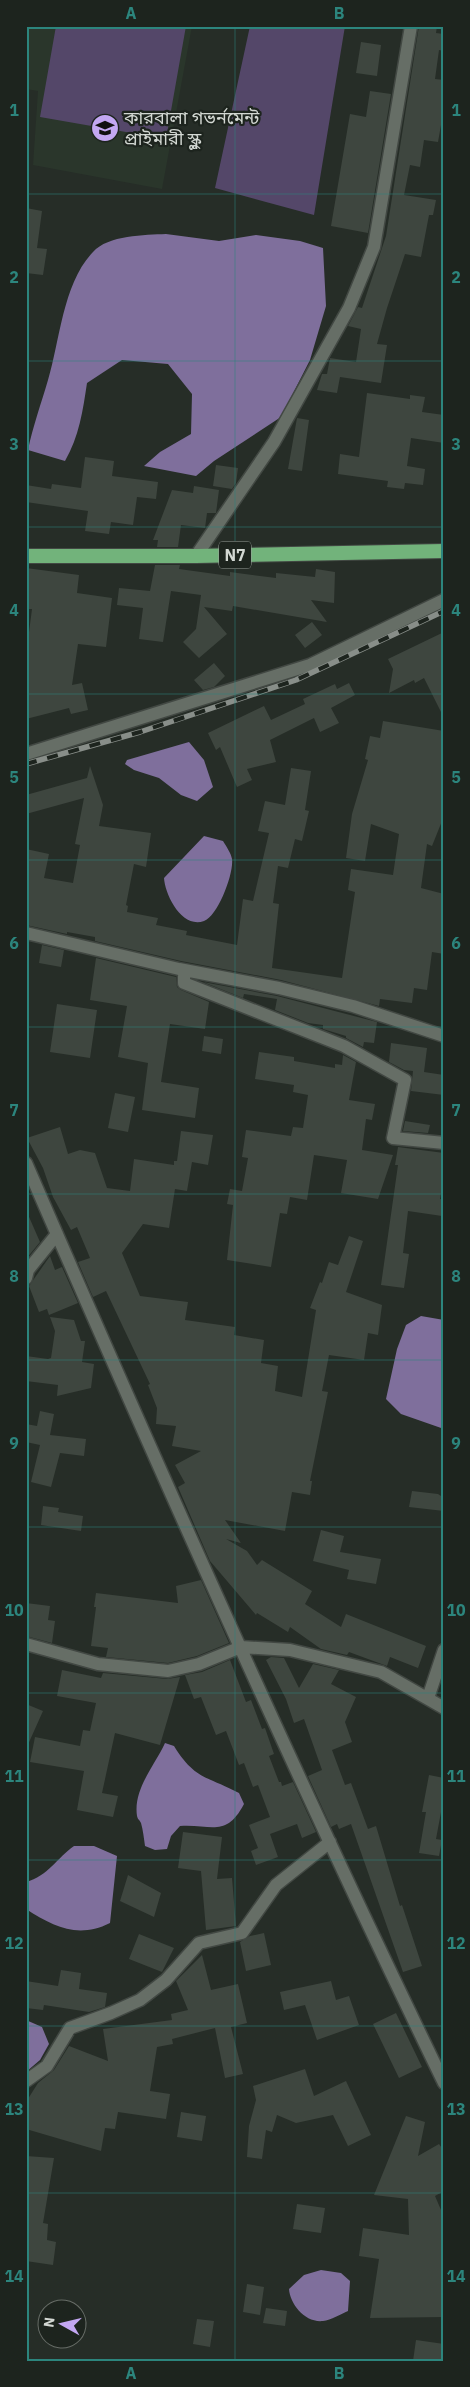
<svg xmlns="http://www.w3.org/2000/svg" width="470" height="2387" font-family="'IBM Plex Sans','Noto Sans Bengali',sans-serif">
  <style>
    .built { fill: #2a362b }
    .green { fill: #544769 }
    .water { fill: #7f6f9c }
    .building { fill: #3e463f }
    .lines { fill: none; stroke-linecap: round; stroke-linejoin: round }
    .minor-casing { stroke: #424843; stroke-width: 15 }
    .trunk-casing { stroke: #424843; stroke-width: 16 }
    .minor { stroke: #666e66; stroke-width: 12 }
    .trunk { stroke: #72b37b; stroke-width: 14 }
    .rail-casing { stroke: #888e89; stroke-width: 5.5 }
    .rail { stroke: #1d241e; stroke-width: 4; stroke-dasharray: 11; stroke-linecap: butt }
    .grid { fill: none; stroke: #2c857d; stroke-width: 1; stroke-opacity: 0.55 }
    .labels { text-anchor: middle; stroke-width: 4.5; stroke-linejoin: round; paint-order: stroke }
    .shield { fill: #1d241e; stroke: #9ca29d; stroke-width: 1 }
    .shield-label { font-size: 16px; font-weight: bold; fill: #d3d8d3 }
    .poi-label { font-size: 18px; fill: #d3d8d3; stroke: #1d241e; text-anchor: start }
    .neatline { fill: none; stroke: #2c857d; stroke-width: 2 }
    .grid-label { font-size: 16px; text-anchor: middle; font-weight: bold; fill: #2c857d }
  </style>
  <rect width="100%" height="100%" fill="#262d27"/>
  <!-- built -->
  <path class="built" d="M26,26H192L162,189L33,165L38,91L26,89Z"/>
  <!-- green -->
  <path class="green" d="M56,26H186L166,139L40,117Z
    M250,26H345L314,215L215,188Z"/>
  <!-- water -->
  <path class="water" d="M166,234L219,241L256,235L300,241L323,248L326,306L310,360L281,417L214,461L196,476L144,466L160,452L191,434L192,394L168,364L122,360L87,383C83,410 79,437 65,461L28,450C33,426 41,404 48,380C60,340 63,283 93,252C108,235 145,235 166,234Z
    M189,742L204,760L213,787L197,801L181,795L159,778L134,770L125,764L127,760Z
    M204,836L223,841C226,846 231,853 232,859C234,873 218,916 204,921C182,929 165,895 164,878Z
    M421,1316L444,1320V1429L401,1414L386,1399L397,1349L406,1325Z
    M165,1743L174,1746C195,1780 207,1776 239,1793L244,1804C226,1838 212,1824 180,1826L171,1836L167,1849L155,1850L145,1846C144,1839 143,1830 141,1823C139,1819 138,1820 137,1816C133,1789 155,1765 165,1743Z
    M74,1846H94L117,1856L110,1923C78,1939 54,1927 26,1909V1882C48,1876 57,1858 74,1846Z
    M26,2020L42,2027L49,2044L40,2060L26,2072Z
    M321,2270L341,2273L350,2281L348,2311C341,2314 331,2320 323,2321C305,2323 290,2304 289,2289L304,2275Z"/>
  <!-- building -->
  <path class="building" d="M419,26H437L436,33L444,34V51L439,50L435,79L444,80L441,98L444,99V126L441,125L438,142L424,140L420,167L410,165L404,195L436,200L433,215H429L421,257L405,254L387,308L377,344L387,345L381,383L340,377L337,393L317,390L322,374H327L330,358L356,362L361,329L348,326L358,307L362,308L386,236Z
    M361,42L381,45L377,76L356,73Z
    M370,91L391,94L368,233L331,226L350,114L366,117Z
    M26,208L42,211L37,248L47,249L43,275L26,273Z
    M367,393L410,399V395L425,397L422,412L444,415V443L411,438L407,466L425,469L423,485L405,483L404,489L387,487L388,481L338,474L340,454L359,457Z
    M297,418L309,420L302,471L288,469Z
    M85,457L114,461L112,476L158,482L156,499L137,497L133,525L111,522L109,534L85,531L88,511L26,502V485L51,489L52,484L81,488Z
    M216,465L238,468L236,483L232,489L213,486Z
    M194,486L219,490L216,513H207L205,528L181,525L178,547H157L158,540H153L172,490L193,493Z
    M155,565H180L179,569L230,576V572L276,578V573L315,577L316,569L335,572L334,603L311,600L327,622L233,606L232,611L204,607L227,634L199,658L183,642L196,629L201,595L171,591L163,642L139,639L143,608L117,605L119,588L150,591Z
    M26,568L79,575L77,593L112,598L106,647L78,644L72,685L82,683L88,710L71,714L69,708L26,719V655L32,609H26Z
    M312,622L322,635L305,648L295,635Z
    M444,632V718L424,678L415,683L414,680L389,693L393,669L388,659Z
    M214,663L225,676L214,687L203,690L194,680Z
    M349,683L355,695L331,708L339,723L320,732L314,718L270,740L276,762L247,769L252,780L237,787L220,747L216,750L208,733L264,706L271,720L305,704L303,699L335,684L337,689Z
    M383,721L444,731V816L432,846L427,844L421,888L444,894V954L432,952L427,990L414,988L412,1003L380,999L379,1006L281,980L181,961L95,941V937L67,932V934L26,925V849L49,854L44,878L73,883L80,845L75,844L84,798L26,814V795L87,778L90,766L103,805L99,826L151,833L146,867L134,864L126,905L128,906L127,912L158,918L156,925L187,931L186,935L237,945L243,899L253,901L269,833L258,831L265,801L285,805L291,768L311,771L305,810L309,811L302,841L295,839L288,868L278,866L273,903L279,904L272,968L342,978L355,892L348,890L351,869L393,875L399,834L371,824L365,861L346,858L352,814L368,760L365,759L370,736L380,738Z
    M42,945L64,950L61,967L39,963Z
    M96,958L176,977L177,987L181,990L209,1002L205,1029L170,1024L161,1082L199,1088L195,1118L142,1110L148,1063L118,1057L127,1006L90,1000Z
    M203,982L277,996L377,1022L374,1043L364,1042L363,1047L346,1038V1036L323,1029V1025L308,1023L275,1010L277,999L244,994L243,998Z
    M57,1004L97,1010L90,1058L50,1052Z
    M204,1036L223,1039L221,1054L202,1051Z
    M391,1043L427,1048L424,1072L444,1075V1095L411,1091L413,1071L404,1070L389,1062Z
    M259,1052L294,1057V1061L335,1068V1064L342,1065L343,1055L356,1062L349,1100L375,1104L372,1120L366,1119L362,1150L393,1155L378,1199L341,1193L347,1160L314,1155L307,1200L290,1197L287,1214L280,1213L271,1267L227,1260L233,1205L227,1204L230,1189L242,1191L248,1158L242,1157L246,1130L291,1136L293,1127L303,1128L308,1095L293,1092L294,1085L255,1079Z
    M115,1093L135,1097L128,1132L108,1128Z
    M405,1121L430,1125L428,1133L403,1131Z
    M60,1127L68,1154L80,1150L95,1153L107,1188L130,1191L134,1159L174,1165V1161H177L181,1131L213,1135L208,1165L192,1162L187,1191L175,1189L169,1228L143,1224L122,1253L140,1296L188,1302L185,1320L235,1327L234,1335L264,1340L261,1363L278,1366L275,1391L302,1397L316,1310L310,1308L320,1282L322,1283L329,1262L338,1265L349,1236L363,1241L346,1292L382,1305L378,1335L368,1333L364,1360L329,1355L322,1391L328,1392L310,1481H312L310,1495L292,1492L285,1531L225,1520L241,1543L226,1539L247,1551L257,1565L262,1560L312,1591L305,1604L341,1627L346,1614L426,1646L418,1668L390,1657L387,1666L349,1652L347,1655L321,1649L290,1627L288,1632L257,1613L256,1615L210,1561L178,1487L185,1483L175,1465L201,1451L172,1446L176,1426L156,1424L157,1408L148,1385L150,1384L106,1291L93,1297L78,1262L90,1258L88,1253L77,1227L71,1230L53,1197L43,1168L27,1138Z
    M398,1147L444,1153V1176L440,1199L444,1200L442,1216L408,1211L403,1253L409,1254L404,1288L381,1285L398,1165H395Z
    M26,1210L40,1242L26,1259Z
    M50,1256L55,1270L62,1267L78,1303L49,1315L47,1309L39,1312L29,1286Z
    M50,1317L74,1320L81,1341H85L82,1362L94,1364L91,1388L57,1396L58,1385L26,1381V1356L48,1359L51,1358L55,1331Z
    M40,1411L54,1414L50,1435L86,1439L84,1456L60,1453L51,1487L31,1482L40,1445L26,1442V1424L37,1426Z
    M412,1491L438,1494L444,1498V1511L409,1507Z
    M43,1506L59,1508L58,1512L83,1516L81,1531L41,1525Z
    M321,1530L344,1536L340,1552L381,1559L376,1584L347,1579L349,1570L313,1561Z
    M201,1580L229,1643L197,1656L168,1663L106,1657L108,1648L91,1646L96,1607H94L96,1593L178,1603L176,1586Z
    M26,1603L50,1606L48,1620L55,1621L52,1643L26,1636Z
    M271,1657L284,1658L299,1688L313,1664L339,1670L331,1684L356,1697L345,1722L352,1742L332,1750L345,1785L351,1783L368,1829L376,1826L400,1906L402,1905L422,1966L403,1972L351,1824L339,1829L337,1824L331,1827L308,1776L322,1770L304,1719L294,1723L286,1699L266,1660Z
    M230,1660L246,1702L251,1700L262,1729L265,1728L274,1754L269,1756L279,1782H281L282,1786L293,1782L316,1832L302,1838L297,1824L270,1834L278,1857L256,1865L251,1851L258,1848L249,1825L270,1817L258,1785L253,1787L244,1763L239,1765L226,1731L216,1735L201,1697L194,1699L185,1675L202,1672Z
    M62,1670L101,1678L103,1673L167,1679L180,1677L160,1745L115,1733L102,1793L118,1796L113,1817L77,1810L84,1771L30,1762L35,1737L80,1746L83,1730L90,1731L96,1703L57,1696Z
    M26,1704L43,1711L26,1749Z
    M429,1775L444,1778V1796L436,1839L442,1840L439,1856L419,1853L426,1812H422Z
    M183,1832L222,1837L217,1879L232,1878L236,1926L206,1930L201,1871L178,1868Z
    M128,1875L161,1893L154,1917L120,1901Z
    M264,1933L271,1965L246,1971L240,1942L250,1936Z
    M139,1934L174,1948L162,1972L129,1959Z
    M202,1955L211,1990L238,1984L247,2023L231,2027L243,2074L225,2078L215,2028L172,2039L173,2044L157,2047L150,2091L170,2094L166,2119L118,2112L115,2129L105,2128L101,2151L26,2129V2102L38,2083L54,2070L69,2046L108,2061L103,2029L172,2020L171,2014L188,2010L176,1981Z
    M61,1970L81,1973L79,1989L107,1993L105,2007L89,2012L44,2005L43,2010L26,2008V1981L58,1986Z
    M331,1981L336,2000L349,1996L359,2025L317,2040L305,2005L284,2010L280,1992Z
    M396,2013L422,2067L399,2078L373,2024Z
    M305,2069L314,2096L346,2081L371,2135L348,2146L333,2115L296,2123L277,2115L272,2132L266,2130L262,2159L247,2157L249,2126L256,2100L253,2086Z
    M181,2112L206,2116L202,2141L177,2137Z
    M406,2116L425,2122L418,2156L439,2144L444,2151V2191L435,2196L444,2217V2317L370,2318L379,2259L359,2256L363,2228L409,2235L408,2199L374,2195Z
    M26,2156L54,2158L43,2223L48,2224L47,2240L56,2242L53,2265L26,2261Z
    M297,2204L325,2208L321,2233L293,2229Z
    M247,2284L264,2287L260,2315L243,2312Z
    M266,2308L287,2311L285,2326L263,2323Z
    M197,2319L214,2321L210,2347L193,2344Z
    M416,2340L444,2344V2361H413Z"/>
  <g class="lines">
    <!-- minor casing -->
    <g class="minor-casing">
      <path id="minor" d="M196,556L274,442L349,308L374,247L411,26
        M26,754L310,665L444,600
        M26,933L179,969L279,988L353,1006L444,1036
        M184,970V983L344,1046L405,1080L393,1138L444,1143
        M26,1163C160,1472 297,1780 444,2083
        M26,1278L28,1270L57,1234
        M26,1644L98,1664L168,1671L199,1664L241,1647L290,1650L381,1672L444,1708
        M428,1698L444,1650
        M26,2081L47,2066L70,2028L111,2013L140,2000L166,1980L199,1943L242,1933L276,1885L330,1842"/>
    </g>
    <!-- trunk casing -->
    <g class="trunk-casing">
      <path id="trunk" d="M26,556H196L444,551"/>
    </g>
    <!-- minor -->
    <use href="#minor" class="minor"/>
    <!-- trunk -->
    <use href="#trunk" class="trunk"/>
    <!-- rail casing -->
    <g class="rail-casing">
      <path id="rail" d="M26,764L140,732L296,680L444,611"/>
    </g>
    <!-- rail -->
    <use href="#rail" class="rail"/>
  </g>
  <!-- grid -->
  <path class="grid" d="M235,26V2361M26,194H444M26,361H444M26,527H444M26,694H444M26,860H444M26,1027H444M26,1194H444M26,1360H444M26,1527H444M26,1693H444M26,1860H444M26,2026H444M26,2193H444"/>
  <!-- icons -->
  <defs>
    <g id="school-disc" transform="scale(1.4375)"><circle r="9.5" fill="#c3a7f2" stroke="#1d241e"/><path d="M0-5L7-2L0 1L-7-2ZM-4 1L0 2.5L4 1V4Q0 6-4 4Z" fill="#111"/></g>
  </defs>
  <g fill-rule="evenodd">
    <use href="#school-disc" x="105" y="128"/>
  </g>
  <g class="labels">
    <!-- shield labels -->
    <rect class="shield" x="219" y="541.5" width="32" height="27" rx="4"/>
    <g class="shield-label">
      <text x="235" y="561">N7</text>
    </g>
    <!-- poi labels -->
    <g class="poi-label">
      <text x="124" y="124">কারবালা গভর্নমেন্ট<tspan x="124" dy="21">প্রাইমারী স্কুল</tspan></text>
    </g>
  </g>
  <!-- border -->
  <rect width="470" height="2387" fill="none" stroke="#1d241e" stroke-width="55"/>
  <!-- north arrow -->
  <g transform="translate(62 2324) rotate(278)"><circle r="24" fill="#1d241e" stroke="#666c66"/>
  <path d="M0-4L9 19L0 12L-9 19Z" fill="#c3a7f2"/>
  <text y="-8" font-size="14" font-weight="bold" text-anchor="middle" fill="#d3d8d3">N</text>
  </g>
  <rect x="28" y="28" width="414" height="2332" class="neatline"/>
  <g class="grid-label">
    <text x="131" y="19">A</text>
    <text x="339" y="19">B</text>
    <text x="14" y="116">1</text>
    <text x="456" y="116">1</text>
    <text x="14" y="283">2</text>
    <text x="456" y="283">2</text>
    <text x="14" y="450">3</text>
    <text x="456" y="450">3</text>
    <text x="14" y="616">4</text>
    <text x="456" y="616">4</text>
    <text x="14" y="783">5</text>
    <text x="456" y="783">5</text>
    <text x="14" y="949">6</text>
    <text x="456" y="949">6</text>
    <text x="14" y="1116">7</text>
    <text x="456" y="1116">7</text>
    <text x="14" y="1282">8</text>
    <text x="456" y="1282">8</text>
    <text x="14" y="1449">9</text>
    <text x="456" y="1449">9</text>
    <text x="14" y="1616">10</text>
    <text x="456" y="1616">10</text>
    <text x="14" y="1782">11</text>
    <text x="456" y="1782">11</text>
    <text x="14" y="1949">12</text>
    <text x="456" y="1949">12</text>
    <text x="14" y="2115">13</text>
    <text x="456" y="2115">13</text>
    <text x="14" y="2282">14</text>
    <text x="456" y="2282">14</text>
    <text x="131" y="2379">A</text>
    <text x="339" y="2379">B</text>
  </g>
</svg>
